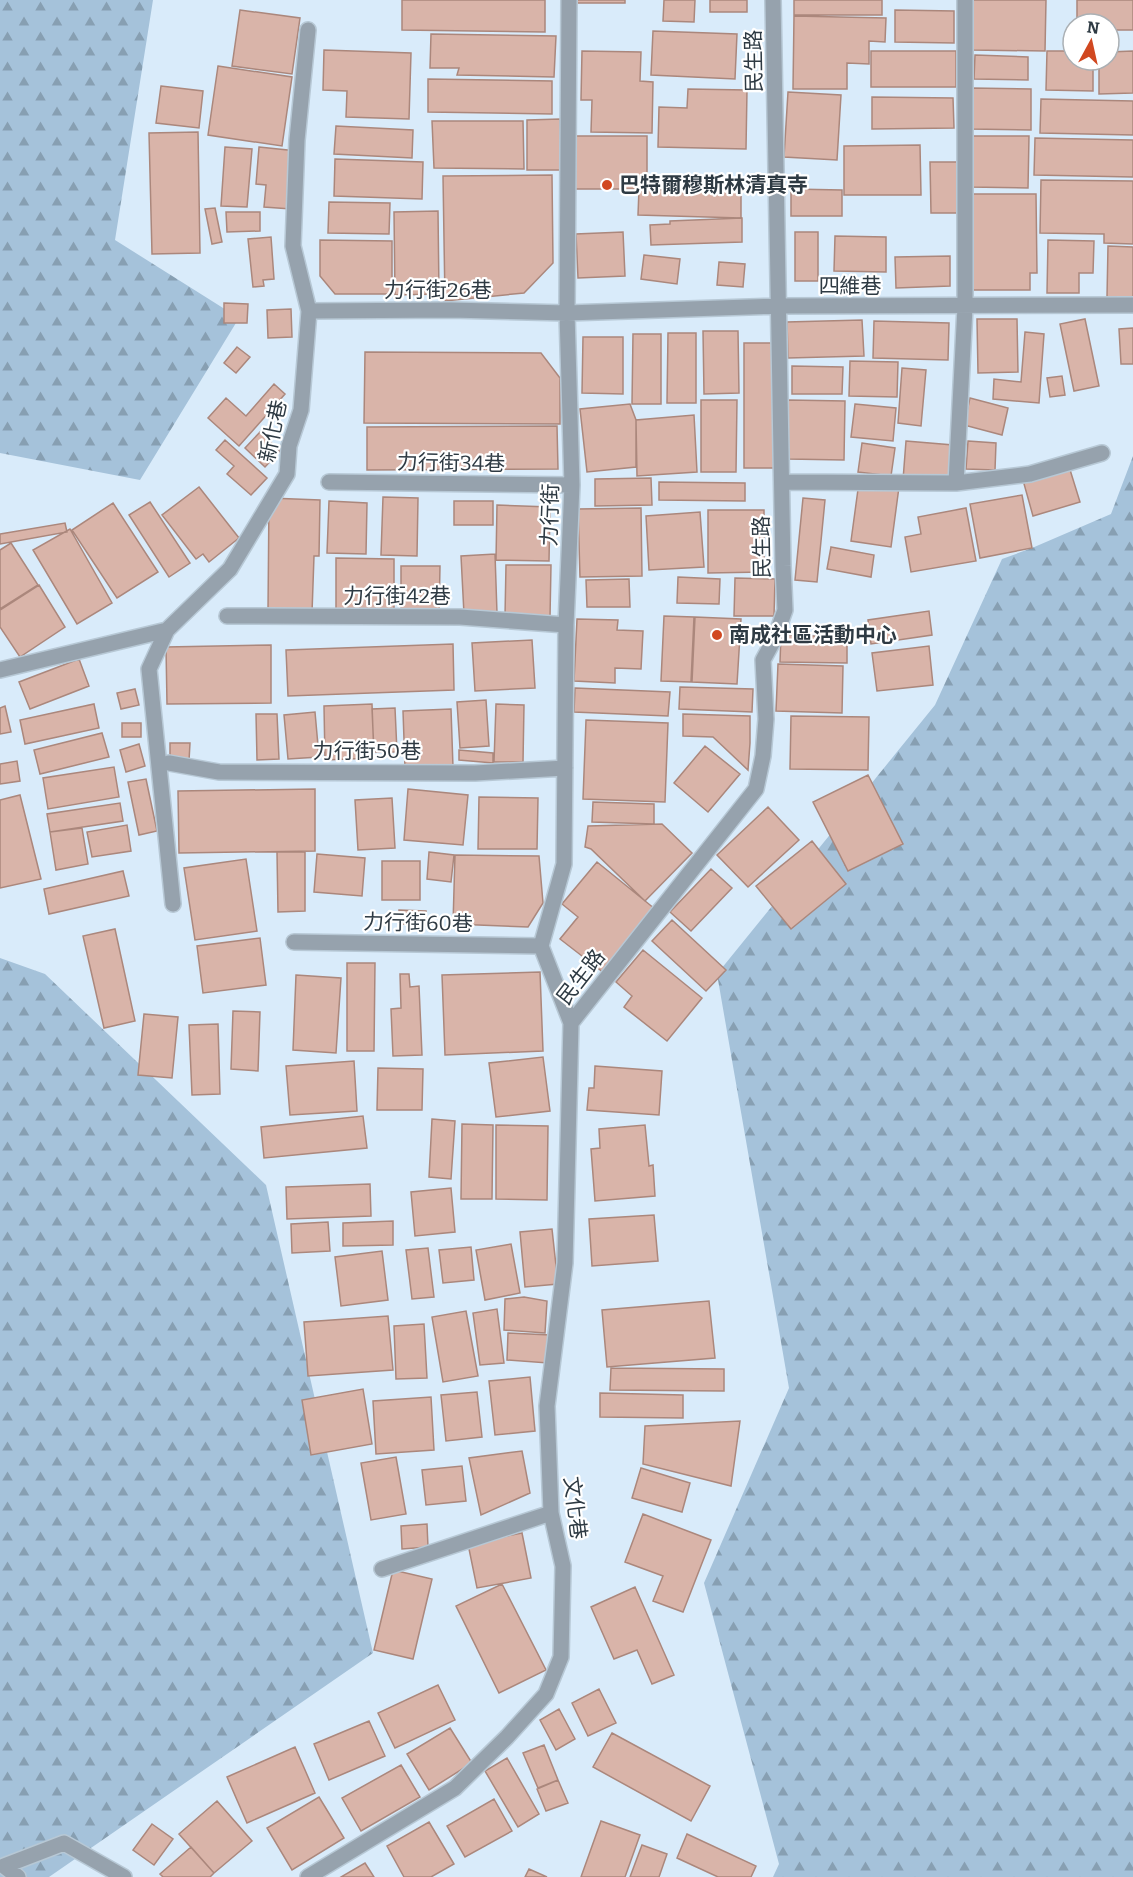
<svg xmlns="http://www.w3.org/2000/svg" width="1133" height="1877" font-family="Bitter,'Noto Sans TC',serif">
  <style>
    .forest { fill: url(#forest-firs) }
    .building { fill: #d9b4a9; stroke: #ab877c; stroke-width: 1.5 }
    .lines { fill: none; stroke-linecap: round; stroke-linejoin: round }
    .minor-casing { stroke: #b7c8d5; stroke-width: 18 }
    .minor { stroke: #96a2ad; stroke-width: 15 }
    .poi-dot { fill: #d14820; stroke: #fff; stroke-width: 2 }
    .labels { text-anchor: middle; stroke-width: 4.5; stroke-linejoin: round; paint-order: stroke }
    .street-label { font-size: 21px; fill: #2e3a43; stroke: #fff }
    .poi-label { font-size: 21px; font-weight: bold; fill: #2e3a43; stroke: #fff; text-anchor: start }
  </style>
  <defs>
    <pattern id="forest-firs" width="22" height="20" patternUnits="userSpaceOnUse" patternTransform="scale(1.5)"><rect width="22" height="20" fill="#a5c2da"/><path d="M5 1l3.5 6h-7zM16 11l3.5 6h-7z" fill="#879fb2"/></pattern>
  </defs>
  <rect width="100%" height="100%" fill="#d9ebfa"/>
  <!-- forest -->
  <path class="forest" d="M0,0H153L115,240L239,318L140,480L0,453Z
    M1133,456V1877H773L779,1864L704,1583L789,1388L717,974L935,705L1002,559L1032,548L1111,514Z
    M0,958L45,974L266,1185L373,1653L49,1877H0Z"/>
  <!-- building -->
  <path class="building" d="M402,0H545V32L402,30Z
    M577,0H625V3H577Z
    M664,0H695L694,22L663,21Z
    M710,0H747V12H710Z
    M794,0H882V15H794Z
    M973,0H1046L1045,51L972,50Z
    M1077,0H1133V30H1109V24H1077Z
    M240,10L300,18L292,74L232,66Z
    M895,10L954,11V43L895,42Z
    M794,16L886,18L885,42L869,41V64L847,63V89H793Z
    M653,31L737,34L735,79L651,75Z
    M431,34L556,36L554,77L457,75L459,68H430Z
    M324,50L411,53L409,119L346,117L347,91L323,90Z
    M582,51L641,52L640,81L653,82L652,133L591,132L592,100H581Z
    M871,51H956V87H871Z
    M1047,51H1073V60H1093V91L1046,90Z
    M1133,51V93L1099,94V60H1109V52Z
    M975,55L1028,57V80L974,79Z
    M218,66L292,77L282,146L208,135Z
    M428,79L552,81V114L428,112Z
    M161,86L203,91L199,128L156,123Z
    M971,88L1031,89V130L970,129Z
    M688,89L747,90L746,149L658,147L659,107L687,108Z
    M788,92L841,95L837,160L784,157Z
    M872,97L953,98L954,128L872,129Z
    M1041,99L1133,101V135L1040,133Z
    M560,119L561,170H527V120Z
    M432,121H523L524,169L434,168Z
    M336,126L413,130L412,158L334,154Z
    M198,132L200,253L152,254L149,133Z
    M575,136H647V189H575Z
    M970,136H1029L1028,188L969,187Z
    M1035,138L1133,140V177L1034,175Z
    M920,145L921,195H844V146Z
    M225,147L252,149L247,207L221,206Z
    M259,147L297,151L291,209L264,207L266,185L256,184Z
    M335,159L423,162L422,199L334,196Z
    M930,162H957L958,213H931Z
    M552,175L553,263L524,293L445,301L443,176Z
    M1041,180L1133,181V244L1104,243V234L1040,233Z
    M639,189L719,192V190H741V218L638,215Z
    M791,189L842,190V216H791Z
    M969,194H1036L1037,273H1030V290H970Z
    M329,202L390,203L389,234L328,233Z
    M215,208L222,242L212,244L205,209Z
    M438,211L439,294L395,295L394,212Z
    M226,212H260V231L227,232Z
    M742,218V242L651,245L650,225L670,224V221Z
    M623,232L625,276L578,278L576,234Z
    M795,232H818V281H795Z
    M835,236L886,237V272L834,271Z
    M271,237L274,279L263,280L264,286L253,287L248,239Z
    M320,240L392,241V294H335L320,276Z
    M1048,240L1094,241L1093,273H1079V293H1047Z
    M1108,246L1133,247V298L1107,297Z
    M644,255L680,259L677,284L641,279Z
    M950,256V286L896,288L895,257Z
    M719,262L745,264L743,287L717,285Z
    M224,303L248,304L247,323H224Z
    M291,309L292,337L268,338L267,310Z
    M977,319H1017L1018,372L978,373Z
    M1085,319L1099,386L1074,391L1060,324Z
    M862,320L864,356L788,358L787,322Z
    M874,321L949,323L948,360L873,358Z
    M1133,328V364H1121L1119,329Z
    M703,331H738L739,393L704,394Z
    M1025,332L1044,334L1039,403L993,399L994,379L1021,382Z
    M668,333H696V403H667Z
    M633,334H661V404H632Z
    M583,337H623V394L582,393Z
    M744,343H774L775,468H744Z
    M237,347L250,357L236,373L224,363Z
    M365,352L541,353L560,378V424L364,423Z
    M850,361L898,362L897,397L849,396Z
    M792,366L843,367L842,394H792Z
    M902,368L926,370L921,426L898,423Z
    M1062,376L1065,395L1050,397L1047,378Z
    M274,384L285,394L239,446L208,418L226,398L246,416Z
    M970,398L1008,408L1002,435L964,425Z
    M701,400H737L736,472H701Z
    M788,400L845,401L844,460L788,459Z
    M630,404L636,420V467L587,472L580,409Z
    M855,404L896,408L893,441L851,437Z
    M694,415L697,472L637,476L636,420Z
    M557,426L558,469L367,470V427Z
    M260,432L280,451L265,467L245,448Z
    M225,440L267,478L251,495L227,474L234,466L216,450Z
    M906,441L953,445L950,483L903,480Z
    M968,441L996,443L995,470L966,469Z
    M862,443L895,448L891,476L858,472Z
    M1067,460L1080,502L1033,516L1021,473Z
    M651,478L652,505L595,506V479Z
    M659,482L745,483V501L659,500Z
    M859,482L899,487L891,547L851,541Z
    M199,487L239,538L209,562L203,554L196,559L162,515Z
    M1022,495L1032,548L980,558L970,504Z
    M383,497L418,498L417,556L381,555Z
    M269,498L320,500L319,556H314L312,613L268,611Z
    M803,498L825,500L817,582L795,580Z
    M329,501L367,503L366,554L327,553Z
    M454,501H493V525H454Z
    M150,502L190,563L169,577L129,515Z
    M113,503L158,572L117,598L72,530Z
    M497,505L550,507L549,561L496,560Z
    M641,508L642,576L580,577L578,509Z
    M966,508L976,561L911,572L905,537L921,534L918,517Z
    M708,510H764V572L708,573Z
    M700,512L704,567L649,570L646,516Z
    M65,523L67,532L0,544V534Z
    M70,529L112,603L77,624L33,550Z
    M11,543L38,585L0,609V550Z
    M831,547L874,555L871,577L827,569Z
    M495,554L497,613L464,614L461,556Z
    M336,558L394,559V616H336Z
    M506,565H551L550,617L505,616Z
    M401,566H440L439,616L401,615Z
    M678,577L720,579L719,604L677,603Z
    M735,578L775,579L774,616H734Z
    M629,579L630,607H587L586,580Z
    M39,585L65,627L20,657L0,627V610Z
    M929,611L932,635L871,644L868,620Z
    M664,616L694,617L691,682L661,681Z
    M695,617L741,619L737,684L692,682Z
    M577,619L618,620L617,630L643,631L641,669L615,668V683L574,681Z
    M781,635L847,637V663L780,662Z
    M532,640L535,688L475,691L472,643Z
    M453,644L454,690L288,696L286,650Z
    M271,645V703L167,704L166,647Z
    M929,646L933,685L877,691L872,653Z
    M79,659L89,686L30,709L19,682Z
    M778,664L843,666L842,713L776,711Z
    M680,687L753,689L752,712L679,709Z
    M575,688L670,692L668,716L574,712Z
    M135,689L139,705L121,709L117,693Z
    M486,700L489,746L460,748L457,702Z
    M94,704L99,728L25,744L20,720Z
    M372,704L374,758L325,760L324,706Z
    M496,704L524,705L523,762H494Z
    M5,706L11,732L0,734V708Z
    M395,708L397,752H374L372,709Z
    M451,709L453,767L405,768L403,711Z
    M315,712L319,757L288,759L284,715Z
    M256,714H277L279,759L257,760Z
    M683,714L750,716V743L748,770L713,737L683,736Z
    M791,716L869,717L868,770L790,769Z
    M586,720L668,723L665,802L583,799Z
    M122,723H141V737H122Z
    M102,733L109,757L40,774L34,750Z
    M170,743H190L189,761L170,760Z
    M139,744L145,766L126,772L120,750Z
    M705,746L740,774L708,812L674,783Z
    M459,750L493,753V763L459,760Z
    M17,761L20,781L0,784V764Z
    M114,767L119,797L48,809L43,778Z
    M868,775L903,844L848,871L813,802Z
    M146,779L157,831L139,835L128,782Z
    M315,789V851L179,853L178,791Z
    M408,789L468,795L463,845L404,840Z
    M20,795L41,879L0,888V800Z
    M479,797L538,798L537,849H478Z
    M392,798L395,848L358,850L355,800Z
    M593,802L654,804V824L592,822Z
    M120,803L123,821L50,832L47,814Z
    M768,807L799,840L748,887L717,855Z
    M662,824L692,853L645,901L591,849L585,847L588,826Z
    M127,825L131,851L92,857L87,832Z
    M82,828L88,864L56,870L50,832Z
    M812,841L846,884L791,929L756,886Z
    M277,852H305V911L278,912Z
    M429,852L454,855L451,882L427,879Z
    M317,854L365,858L362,896L314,892Z
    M455,855L539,856L543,903L528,927L453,924Z
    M246,859L257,931L195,940L184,868Z
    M382,861H420V900H382Z
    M597,862L655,909L604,973L560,939L578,917L562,904Z
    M711,869L732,888L691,931L670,912Z
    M123,871L129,896L49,914L44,889Z
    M399,910L426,911V925L399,924Z
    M672,920L726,970L706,991L652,941Z
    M115,929L135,1021L104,1028L83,936Z
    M260,938L266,985L203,993L197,946Z
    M643,950L702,998L667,1041L624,1007L632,996L616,982Z
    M347,963H375L374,1051H347Z
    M540,972L543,1051L445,1055L442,975Z
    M400,974H409L410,987L419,986L422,1055L393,1056L391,1009L401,1008Z
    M296,975L341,978L336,1053L293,1050Z
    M233,1011L260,1012L258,1071L231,1069Z
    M144,1014L178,1017L172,1078L138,1075Z
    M218,1024L220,1094L192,1095L189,1025Z
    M543,1057L550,1111L496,1117L489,1063Z
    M354,1061L357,1111L290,1115L286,1066Z
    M595,1066L662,1071L659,1115L587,1110L589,1088H594Z
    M378,1068L423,1069L422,1110H377Z
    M363,1116L367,1148L264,1158L261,1127Z
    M432,1119L455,1121L451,1179L429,1177Z
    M462,1124L493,1125L492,1199H461Z
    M496,1125L548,1126L547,1200L496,1199Z
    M645,1125L649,1166L653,1165L655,1196L595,1201L591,1149L600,1148L599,1129Z
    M370,1184L371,1216L287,1219L286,1187Z
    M451,1188L455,1232L415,1236L411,1192Z
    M654,1215L658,1261L592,1266L589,1219Z
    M393,1221V1245L343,1246V1223Z
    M328,1222L330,1251L292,1253L291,1224Z
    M552,1229L558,1284L525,1287L520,1232Z
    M511,1244L520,1293L485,1300L476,1250Z
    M471,1247L474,1280L443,1283L439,1250Z
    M428,1248L434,1297L412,1299L406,1250Z
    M382,1251L388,1300L341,1306L335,1257Z
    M524,1297L547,1301L545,1333L504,1330L505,1299Z
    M709,1301L715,1358L607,1367L602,1310Z
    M497,1309L504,1363L480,1365L473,1313Z
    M466,1311L478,1376L443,1382L432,1317Z
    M388,1316L393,1370L308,1376L304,1322Z
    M424,1324L427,1378L396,1379L394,1326Z
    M508,1333L550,1335L548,1363L507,1360Z
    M611,1368L724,1369V1391L610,1390Z
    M530,1377L535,1431L495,1435L489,1381Z
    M363,1389L372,1444L311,1455L302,1400Z
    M477,1392L482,1437L446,1441L441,1395Z
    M600,1393L683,1395V1418L600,1417Z
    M431,1397L434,1450L376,1454L373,1401Z
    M740,1421L731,1486L643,1464L645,1426Z
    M522,1451L530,1493L481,1515L469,1458Z
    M396,1457L406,1514L371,1520L361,1463Z
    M462,1466L466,1501L426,1505L422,1470Z
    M641,1468L690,1483L682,1512L632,1498Z
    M643,1514L711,1540L683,1612L653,1601L663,1576L625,1562Z
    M427,1524L428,1547L402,1549L401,1526Z
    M522,1533L531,1578L477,1588L468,1544Z
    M393,1570L432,1579L413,1659L374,1650Z
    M502,1584L546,1670L499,1693L456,1606Z
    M635,1587L674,1675L652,1684L637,1650L614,1659L591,1607Z
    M438,1685L455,1720L395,1748L378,1713Z
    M599,1689L616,1723L588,1736L572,1703Z
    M559,1709L575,1739L556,1750L540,1720Z
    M369,1721L385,1756L329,1780L314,1744Z
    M450,1728L472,1763L429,1790L407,1754Z
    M612,1733L710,1786L691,1821L593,1767Z
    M544,1745L558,1780L538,1788L523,1753Z
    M295,1747L315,1793L247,1823L227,1777Z
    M507,1758L539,1814L518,1827L485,1771Z
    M401,1765L420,1797L361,1831L342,1798Z
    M558,1780L568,1803L546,1811L537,1789Z
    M319,1797L344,1838L292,1870L267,1828Z
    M494,1799L512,1831L465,1857L447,1826Z
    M217,1801L252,1841L214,1873L179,1834Z
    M601,1821L640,1835L625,1877H581Z
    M429,1822L454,1864L431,1877H404L387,1846Z
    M152,1824L173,1839L154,1865L133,1850Z
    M687,1834L756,1866L751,1877H718L677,1858Z
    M642,1845L667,1854L659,1877H630Z
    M191,1847L214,1873L210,1877H163L160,1874Z
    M365,1863L374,1877H341Z
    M529,1869L547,1877H525Z"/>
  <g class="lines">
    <!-- minor casing -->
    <g class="minor-casing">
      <path id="minor" d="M309,311L451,310L567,313L780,306L1133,305
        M329,482L572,485
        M783,482L956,483L1030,474L1102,453
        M956,483L965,307V0
        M227,616L460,617L566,625
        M167,630L149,669L173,904
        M0,670L167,630L230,569L287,474L289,446L301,410L309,311L293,246L297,140L308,30
        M169,763L219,772L475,773L565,768
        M294,942L541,946
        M571,1023L756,789L763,756L766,719L763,660L775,638L785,610L783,566L773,0
        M382,1569L551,1513
        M18,1877L4,1866L64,1843L124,1877
        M308,1877L455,1788L507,1737L546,1694L561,1657L563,1566L551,1513L547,1406L565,1263L571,1023L541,946L564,864L566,625L572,485L567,313L569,0"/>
    </g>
    <!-- minor -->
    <use href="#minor" class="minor"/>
  </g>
  <!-- markers -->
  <g class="poi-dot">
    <circle cx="607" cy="185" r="6"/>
    <circle cx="717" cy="635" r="6"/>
  </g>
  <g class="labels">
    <!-- street labels -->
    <g class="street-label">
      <text transform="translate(754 61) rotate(-91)" y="7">民生路</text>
      <text x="850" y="293">四維巷</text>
      <text x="438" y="297">力行街26巷</text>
      <text transform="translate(273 431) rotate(-78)" y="7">新化巷</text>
      <text transform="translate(451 463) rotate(1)" y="7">力行街34巷</text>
      <text transform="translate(550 515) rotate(-88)" y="7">力行街</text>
      <text transform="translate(762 547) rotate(-91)" y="7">民生路</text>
      <text x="397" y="603">力行街42巷</text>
      <text x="367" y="758">力行街50巷</text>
      <text transform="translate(418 923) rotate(1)" y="7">力行街60巷</text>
      <text transform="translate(581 977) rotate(-52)" y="7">民生路</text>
      <text transform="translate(575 1508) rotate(83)" y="7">文化巷</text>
    </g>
    <!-- poi labels -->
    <g class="poi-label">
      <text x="619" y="192">巴特爾穆斯林清真寺</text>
      <text x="729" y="642">南成社區活動中心</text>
    </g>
  </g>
  <!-- north arrow -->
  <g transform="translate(1091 42) rotate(8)"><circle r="28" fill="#ffffff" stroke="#abb0b4" stroke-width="1.5"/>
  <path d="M0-4.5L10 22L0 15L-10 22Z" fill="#d14820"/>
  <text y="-9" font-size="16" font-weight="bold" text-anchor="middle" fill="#2e3a43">N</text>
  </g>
</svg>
